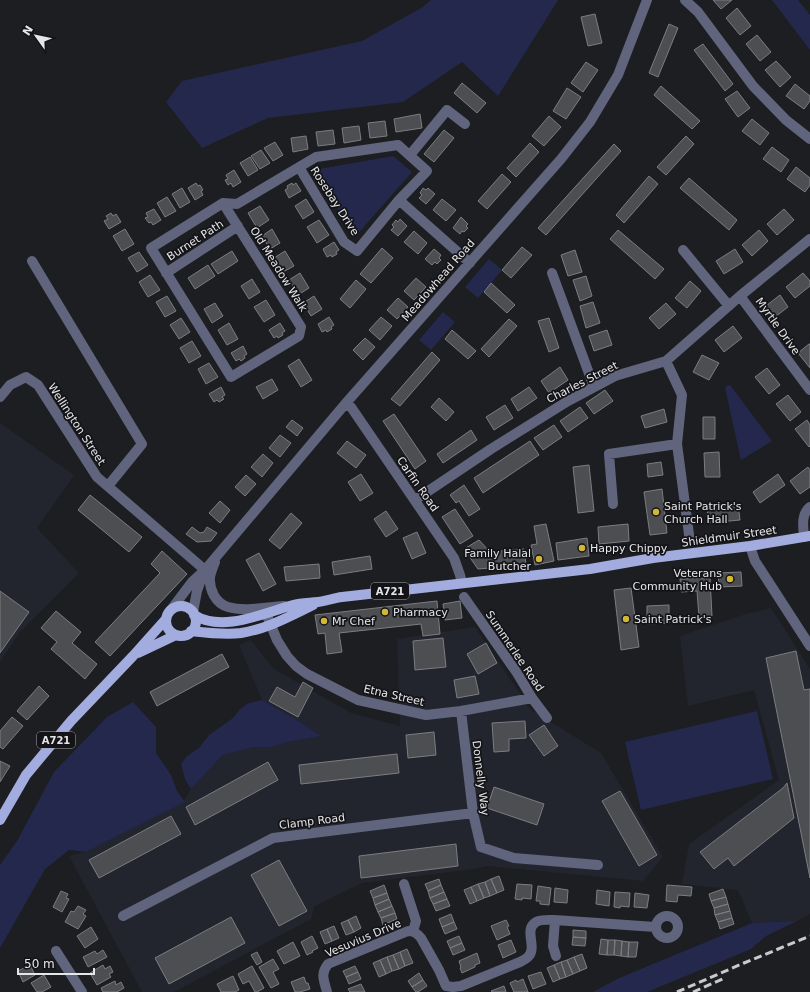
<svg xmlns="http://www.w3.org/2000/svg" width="810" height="992" font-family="'DejaVu Sans',sans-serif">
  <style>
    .built { fill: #23252e }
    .green { fill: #24284c }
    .building { fill: #4d4e52; stroke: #7c7d82 }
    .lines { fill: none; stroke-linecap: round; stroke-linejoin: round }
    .minor { stroke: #60647d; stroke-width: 10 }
    .major { stroke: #a3acde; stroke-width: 10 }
    .rail { stroke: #c9cacc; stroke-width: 3; stroke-dasharray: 8 4; stroke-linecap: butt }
    .poi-dot { fill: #d2b736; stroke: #141418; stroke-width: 1.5 }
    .labels { text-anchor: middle; stroke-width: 3.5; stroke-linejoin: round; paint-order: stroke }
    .shield { fill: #141418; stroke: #a6a7aa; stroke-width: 1 }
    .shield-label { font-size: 10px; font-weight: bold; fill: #e5e6e8 }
    .street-label { font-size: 11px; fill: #e5e6e8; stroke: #141418 }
    .poi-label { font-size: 11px; fill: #e5e6e8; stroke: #141418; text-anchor: start }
  </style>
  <rect width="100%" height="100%" fill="#1d1e21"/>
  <!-- built -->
  <path class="built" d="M0,423L74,475L37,528L79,573L20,632L0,662Z
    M771,608L810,669V914L797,921L752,923L738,890L682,884L689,844L779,780L754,690L688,706L680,636L746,614Z
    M475,627L531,710L601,753L663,857L643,881L488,866L474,869L362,883L315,906L311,919L174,992H142L69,856L86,852L182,803L191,789L223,755L255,747H272L288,742L320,736L297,720L262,700L239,645L251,640L274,669L351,713L400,726L397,639Z"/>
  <!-- green -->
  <path class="green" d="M431,0H558L498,96L462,62L403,102L268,118L202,148L166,102L182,81L362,41L423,7Z
    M772,0H798L810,15V50Z
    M393,156L412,172L355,237L314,170Z
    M489,259L502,270L478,298L465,287Z
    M443,312L455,322L431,350L419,340Z
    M730,385L772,441L741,460L729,406L725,387Z
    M262,700L297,720L321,736L288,742L272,747H255L223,755L191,789L185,779L181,764L187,756L199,748L209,735L233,718L240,709L249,703Z
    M133,702L156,727V753L171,775L177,791L185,802L86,852L69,850L45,869L0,948V865L17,841L54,772L107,717Z
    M757,711L773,779L641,810L625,742Z
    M797,921L766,936L751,949L647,992H593L617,979L752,923Z"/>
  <!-- building -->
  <path class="building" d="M713,0H732L721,9Z
    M737,8L751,26L740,35L726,18Z
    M595,14L602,43L588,46L581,17Z
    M669,24L678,28L658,77L649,73Z
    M757,35L771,52L760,61L746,44Z
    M703,44L733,84L725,91L694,50Z
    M776,61L791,77L780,87L765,70Z
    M586,62L598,70L583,92L571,83Z
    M462,83L486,103L477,113L454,93Z
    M795,84L810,96V101L804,109L786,96Z
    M661,86L700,121L692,129L654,95Z
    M567,88L581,97L566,119L553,111Z
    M737,91L750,108L738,117L725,99Z
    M420,114L422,128L396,132L394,119Z
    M549,116L561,127L544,146L532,136Z
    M752,119L769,133L760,145L742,131Z
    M385,121L387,136L370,138L368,123Z
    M359,126L361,140L344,143L342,128Z
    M333,130L335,144L318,146L316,132Z
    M444,130L454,138L434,162L424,154Z
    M306,136L308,149L293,152L291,138Z
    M686,136L694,144L666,175L657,167Z
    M275,142L283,155L273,161L264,148Z
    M530,143L539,152L516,177L507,168Z
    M614,144L621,151L546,235L538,228Z
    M772,147L789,160L781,172L763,159Z
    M261,150L270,163L260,169L251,156Z
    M250,157L258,170L248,176L240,163Z
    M796,167L810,178V185L805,192L787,179Z
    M234,170L241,182L233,187L231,183L228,185L225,180L228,179L226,175Z
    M502,174L511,182L487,209L478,201Z
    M649,176L658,184L624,223L616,215Z
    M689,178L737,220L729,230L680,188Z
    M196,183L198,186L200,185L203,190L201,191L203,195L195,200L188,188Z
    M292,183L293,185L296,183L301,191L289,198L285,190L288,188L287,186Z
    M182,188L190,202L180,208L172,194Z
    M423,188L426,190L428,188L435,194L426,204L419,198L422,195L420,193Z
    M167,197L176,211L165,217L157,203Z
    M306,199L314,212L303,219L295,206Z
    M442,199L456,210L446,221L433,210Z
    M260,206L269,220L257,228L248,213Z
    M154,209L161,220L153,225L151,222L149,223L145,218L148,217L146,213Z
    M784,209L794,220L777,235L767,224Z
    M111,213L113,216L116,214L121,222L109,229L104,221L108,219L106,216Z
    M461,217L468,224L466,226L468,228L464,232L462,231L460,234L453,228Z
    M400,219L407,226L398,236L391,230L394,227L392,225L396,220L398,222Z
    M319,220L329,235L317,243L307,227Z
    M125,229L134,244L122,251L113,236Z
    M272,229L280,243L270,249L262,236Z
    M618,230L664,269L655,279L610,239Z
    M759,230L768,241L752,256L742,245Z
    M414,231L427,243L418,254L404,242Z
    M334,242L339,250L336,252L337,254L332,257L331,255L327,257L323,249Z
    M522,247L532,255L511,278L502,270Z
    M382,248L393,258L371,283L360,274Z
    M434,249L441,255L439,258L441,260L437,264L435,262L432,265L425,259Z
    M735,249L743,262L724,274L716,261Z
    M575,250L582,272L568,276L561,255Z
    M232,251L238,261L218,274L211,264Z
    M285,251L294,266L283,272L274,258Z
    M139,252L148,265L137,272L128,258Z
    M208,265L215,276L195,289L188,278Z
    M300,273L309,288L298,295L289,280Z
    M803,273L810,281V286L795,298L786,287Z
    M150,275L160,290L148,297L139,282Z
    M586,276L592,296L580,301L573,280Z
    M416,278L426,287L414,300L404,291Z
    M252,279L260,292L249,299L241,286Z
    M356,280L366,289L350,308L340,299Z
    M690,281L701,291L687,308L675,298Z
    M491,283L515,305L507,313L484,292Z
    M780,295L788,307L771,320L762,309Z
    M167,296L176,311L165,317L156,302Z
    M314,296L322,309L311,316L303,303Z
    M398,298L408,307L397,319L387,310Z
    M266,300L275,315L264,322L254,307Z
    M593,302L600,323L586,328L580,306Z
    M215,303L223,316L212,323L204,309Z
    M666,303L676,314L659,329L649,318Z
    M329,317L334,325L331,327L332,329L327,332L326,330L322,332L318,324Z
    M381,317L392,326L380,340L369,330Z
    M181,318L190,332L179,339L170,325Z
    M549,318L559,348L549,352L538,321Z
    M509,319L517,326L489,357L481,349Z
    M229,323L238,339L227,345L218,330Z
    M280,323L285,331L282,333L283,335L278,338L277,336L274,338L269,330Z
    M733,326L742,338L724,352L715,340Z
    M452,330L476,351L468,359L445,339Z
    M607,330L612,345L594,351L589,336Z
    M365,338L375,347L363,360L353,350Z
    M192,341L201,356L189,363L180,348Z
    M809,344H810V368L798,353Z
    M243,346L247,354L244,356L245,358L241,361L239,359L236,361L231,353Z
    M432,352L440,360L400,406L391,399Z
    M702,355L719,363L709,380L693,372Z
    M299,359L312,380L301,387L288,366Z
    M209,363L218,377L206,384L198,369Z
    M560,367L568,380L549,393L541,381Z
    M767,368L780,385L769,394L755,377Z
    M272,379L278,390L263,399L256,387Z
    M221,387L225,395L222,397L224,399L219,402L217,400L214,402L209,394Z
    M529,387L537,398L518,411L511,399Z
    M605,390L613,401L594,414L586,403Z
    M788,395L801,412L790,421L776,404Z
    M439,398L454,412L446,421L431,407Z
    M505,405L513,418L494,430L486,417Z
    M580,407L588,418L568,432L560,421Z
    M664,409L667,422L645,428L641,416Z
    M394,414L426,461L415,469L383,421Z
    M703,417H715V439H703Z
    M292,420L303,428L297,436L286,427Z
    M807,420L810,425V446L809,447L795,429Z
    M554,425L562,437L543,450L534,438Z
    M471,430L477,440L443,463L437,454Z
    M280,435L291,443L280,457L269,448Z
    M347,441L366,455L356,468L337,453Z
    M530,441L539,455L483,493L474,478Z
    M719,452L720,477H705L704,453Z
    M263,454L273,463L262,477L251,467Z
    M661,462L663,475L648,477L647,464Z
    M589,465L594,511L578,513L573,467Z
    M808,467L810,470V487L800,494L790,481Z
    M361,474L373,493L360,501L348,482Z
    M778,474L785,485L760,503L753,492Z
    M246,475L256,484L245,496L235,487Z
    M464,485L480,509L469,516L459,501L456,503L450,495Z
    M662,489L667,533L650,535L644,492Z
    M90,495L142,537L129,552L78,510Z
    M220,501L230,510L220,523L209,513Z
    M738,504L740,520L708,523L707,506Z
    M455,509L473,536L460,544L442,517Z
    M386,511L398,529L386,537L374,519Z
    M291,513L302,523L280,549L269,540Z
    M546,524L554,561L535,565L531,545L537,544L534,526Z
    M628,524L629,541L599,544L598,527Z
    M192,527L200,533L204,532L207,527L217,533L211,541L197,542L186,534Z
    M417,532L426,553L412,559L403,538Z
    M587,538L589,556L558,560L556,543Z
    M479,540L490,552L524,549L526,565L478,569L464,549Z
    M162,551L187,574L110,656L95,642L160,573L151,564Z
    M259,553L276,584L263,591L246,560Z
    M370,556L372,569L334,575L332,562Z
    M319,564L320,578L286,581L284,567Z
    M741,572L742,586L719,587L718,573Z
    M710,578L712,616L699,617L697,591L681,592L680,579Z
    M631,588L639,647L621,650L614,590Z
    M0,591L29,612L0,653Z
    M437,601L440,634L423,636L421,624L339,633L342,652L327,654L325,633L318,634L315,615Z
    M460,601L462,618L445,620L443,604Z
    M669,605V623L647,624V606Z
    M56,611L81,632L72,643L97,664L85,679L51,649L57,642L41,628Z
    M443,638L446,667L415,670L413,641Z
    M486,643L497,663L478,674L467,654Z
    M796,651L804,690L810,689V878L766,658Z
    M222,654L229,667L157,706L150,692Z
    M475,676L479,694L457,698L454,680Z
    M303,682L313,688L298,717L269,701L277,687L295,697Z
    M39,686L49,696L27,720L17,711Z
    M12,717L23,726L3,749L0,747V731Z
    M525,721L526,738L509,739V751L494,752L492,723Z
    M544,725L558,746L544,756L529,735Z
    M434,732L436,755L408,758L406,735Z
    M397,754L399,773L301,784L299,765Z
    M0,761L10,766L0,782Z
    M268,762L278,780L195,825L186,807Z
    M787,783L794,818L734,866L728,858L714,869L700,852L783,788Z
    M494,787L544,804L537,825L487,808Z
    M620,791L657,855L639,866L602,801Z
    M171,816L181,834L99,878L89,860Z
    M456,844L458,866L361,878L359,856Z
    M279,860L307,911L279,926L251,875Z
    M499,876L504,890L497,893L491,879Z
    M439,879L441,885L428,891L425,884Z
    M491,879L497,893L490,896L485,882Z
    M485,882L490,896L484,898L478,884Z
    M478,884L484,898L477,901L471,887Z
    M517,884L532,885L531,899L522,898V900L515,899Z
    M384,885L387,893L373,898L370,891Z
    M441,885L444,892L430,898L428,891Z
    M667,885L692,887L691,896L678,895L677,902L666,901Z
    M538,886L551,888L549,905L540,904V901H536Z
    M471,887L477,901L470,904L464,890Z
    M555,888L568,890L567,903L554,902Z
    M723,889L726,897L711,901L709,894Z
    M597,890L610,892L609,906L596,904Z
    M61,891L68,894L66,898L69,899L62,912L53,907Z
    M444,892L447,899L433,904L430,898Z
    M615,892L630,893L629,907L620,906V908L614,907Z
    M387,893L389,899L375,905L373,898Z
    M635,893L649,895L647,908L634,907Z
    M726,897L728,904L714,908L711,901Z
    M389,899L392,906L378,912L375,905Z
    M447,899L450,906L436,911L433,904Z
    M728,904L730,911L715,915L714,908Z
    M78,906L86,910L83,914L86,916L78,929L65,922L71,911L74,912Z
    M392,906L395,913L381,918L378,912Z
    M730,911L732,918L718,922L715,915Z
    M395,913L397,919L383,925L381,918Z
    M451,914L454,922L442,927L439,919Z
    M356,916L361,928L354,932L348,920Z
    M231,917L245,943L169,984L155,958Z
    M732,918L734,924L720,929L718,922Z
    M348,920L354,932L346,935L341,923Z
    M506,920L509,926L507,927L510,934L497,940L491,926Z
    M454,922L457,929L445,934L442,927Z
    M334,926L339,938L332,941L327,929Z
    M91,927L98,939L85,948L77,936Z
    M327,929L332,941L325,944L320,932Z
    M573,930L586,931V938L573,937Z
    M312,936L318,948L312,951L313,952L307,955L301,942Z
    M459,936L462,943L450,948L447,941Z
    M573,937L586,938L585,946L572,945Z
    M601,939L608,940L607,955L599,954Z
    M511,940L516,952L503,958L498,945Z
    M608,940H615L614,955H607Z
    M615,940L622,941L621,956L614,955Z
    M622,941L629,942L628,957L621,956Z
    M293,942L300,956L284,964L277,951Z
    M629,942H638L636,957H628Z
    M462,943L465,950L453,955L450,948Z
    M407,949L413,963L405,966L400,952Z
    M103,950L107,957L88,967L83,957L95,951L97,954Z
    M257,952L262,962L257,965L251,955Z
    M400,952L405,966L399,969L393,955Z
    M477,953L480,963L475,965V967L462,973L460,968L461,967L459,961Z
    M582,954L587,968L580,971L574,957Z
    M393,955L399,969L392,971L387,957Z
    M387,957L392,971L386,974L380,960Z
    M574,957L580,971L573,974L567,960Z
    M273,959L279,969L273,972L279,984L271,988L259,967Z
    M380,960L386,974L379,977L373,963Z
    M567,960L573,974L566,977L561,962Z
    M561,962L566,977L560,979L554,965Z
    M30,965L35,975L23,982L18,971Z
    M103,965L105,969L110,966L113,972L109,974L111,977L97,985L90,973Z
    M554,965L560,979L553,982L547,968Z
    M252,966L264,988L257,992H255L249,981L243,984L238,974Z
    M355,966L358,972L346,977L343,971Z
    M358,972L361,979L349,984L346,977Z
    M541,972L546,984L533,989L528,976Z
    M419,973L423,980L412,987L408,981Z
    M44,975L51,987L42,992H37L31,983Z
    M233,976L239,990L235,992H221L217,984Z
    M304,977L306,983H308L310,989L300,992H295L291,982Z
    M523,979L528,992H514L510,983L516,980L517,982Z
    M423,980L427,986L418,992H416L412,987Z
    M115,981L116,985L121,982L124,988L117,992H103L101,988Z
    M361,984L365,992H350L348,989Z
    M504,986L506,992H492L491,991Z"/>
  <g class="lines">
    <!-- minor -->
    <path class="minor" d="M685,0L698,12L753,86L786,120L810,139
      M410,155L447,110L465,124
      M299,167L344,242L357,251L399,200
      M223,203L301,327L299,336L231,377L151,248Z
      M223,203L237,204L316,157L398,145L427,171L399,200L470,263
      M683,250L729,306
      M32,261L142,444L108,486
      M166,273L238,226
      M552,273L594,387
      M740,296L810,390
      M666,361L682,395L677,444L690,542
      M0,397L10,385L26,377L38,385L97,477L205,570
      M346,403L351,407L454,558L460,575L462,583
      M415,500L491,449L568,401L615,376L666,361L740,296L810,239
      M613,504L609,454L677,444
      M804,537C803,526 801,514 810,507
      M750,546L755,561L810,646
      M215,562C213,567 211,572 210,577C209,589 215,603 228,607C245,612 266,607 284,606
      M464,597L517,673L532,698L547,718
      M170,611L192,582L205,570L346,403L561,159L590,122L618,75L647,0
      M193,612L197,591L203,574
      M266,613L277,640L287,656L296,666L307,674L358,700L426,715L461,711L532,698
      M461,711L473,813L481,847L514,858L598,865
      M404,884L416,921L413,931
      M656 927a11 11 0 1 1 22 0a11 11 0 1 1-22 0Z
      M123,916L273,838L473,813
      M555,920L553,946L556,956
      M56,951L82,992
      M327,992C324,980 320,974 328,964L408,931C414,931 417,933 421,938L439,970L446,986L453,987L461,986L520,962C522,961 526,959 528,957C538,947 523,930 536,922C541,919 550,920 555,920L655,927"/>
    <!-- major -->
    <path class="major" d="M166 621a15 15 0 1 1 30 0a15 15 0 1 1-30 0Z
      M194,615C223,633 263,613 293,605C301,603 310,603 318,602C326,601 334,598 342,597L590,569L653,558L750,546L810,536
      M191,631C208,633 224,635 241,633C267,629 290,616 313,605
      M138,653L176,635
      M0,820L26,775L71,721L133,656L166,619"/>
    <!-- rail -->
    <path class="rail" d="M677,992L744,963L810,936
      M693,992L725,978"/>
  </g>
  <!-- markers -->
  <g class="poi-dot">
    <circle cx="656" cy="512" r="4"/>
    <circle cx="582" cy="548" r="4"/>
    <circle cx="539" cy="559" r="4"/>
    <circle cx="730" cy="579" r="4"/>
    <circle cx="385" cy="612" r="4"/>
    <circle cx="626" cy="619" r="4"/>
    <circle cx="324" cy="621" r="4"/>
  </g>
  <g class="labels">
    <!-- shield labels -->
    <g class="shield">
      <rect x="371" y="583" width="38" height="16" rx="3"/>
      <rect x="37" y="732" width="38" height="16" rx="3"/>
    </g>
    <g class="shield-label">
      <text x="390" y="595">A721</text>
      <text x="56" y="744">A721</text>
    </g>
    <!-- street labels -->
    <g class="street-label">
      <text transform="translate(335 201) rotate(57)" y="4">Rosebay Drive</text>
      <text transform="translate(195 240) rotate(-33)" y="4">Burnet Path</text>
      <text transform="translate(279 269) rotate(58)" y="4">Old Meadow Walk</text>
      <text transform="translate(438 280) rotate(-49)" y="4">Meadowhead Road</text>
      <text transform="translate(778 326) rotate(54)" y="4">Myrtle Drive</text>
      <text transform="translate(582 382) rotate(-27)" y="4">Charles Street</text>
      <text transform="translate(77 424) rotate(57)" y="4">Wellington Street</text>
      <text transform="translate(418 484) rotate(55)" y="4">Carfin Road</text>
      <text transform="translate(729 536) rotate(-8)" y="4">Shieldmuir Street</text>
      <text transform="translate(515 651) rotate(56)" y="4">Summerlee Road</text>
      <text transform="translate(394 695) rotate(13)" y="4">Etna Street</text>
      <text transform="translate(481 778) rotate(83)" y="4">Donnelly Way</text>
      <text transform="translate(312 821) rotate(-7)" y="4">Clamp Road</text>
      <text transform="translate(363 938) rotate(-23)" y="4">Vesuvius Drive</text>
    </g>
    <!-- poi labels -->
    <g class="poi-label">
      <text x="664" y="510">Saint Patrick's<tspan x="664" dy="13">Church Hall</tspan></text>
      <text x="590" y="552">Happy Chippy</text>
      <text x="531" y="557" text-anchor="end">Family Halal<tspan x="531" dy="13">Butcher</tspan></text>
      <text x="722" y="577" text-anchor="end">Veterans<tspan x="722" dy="13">Community Hub</tspan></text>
      <text x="393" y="616">Pharmacy</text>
      <text x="634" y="623">Saint Patrick's</text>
      <text x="332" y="625">Mr Chef</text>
    </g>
  </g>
  <!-- north arrow -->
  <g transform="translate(36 36) rotate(303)" stroke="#141418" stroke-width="3" paint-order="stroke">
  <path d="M0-3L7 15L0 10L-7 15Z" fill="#e5e6e8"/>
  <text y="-6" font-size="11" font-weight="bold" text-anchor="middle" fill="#e5e6e8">N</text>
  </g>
  <!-- scale -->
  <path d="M18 968v6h76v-6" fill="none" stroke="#e5e6e8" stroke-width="2"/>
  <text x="24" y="968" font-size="12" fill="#e5e6e8" stroke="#141418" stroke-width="3" paint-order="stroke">50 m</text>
</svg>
